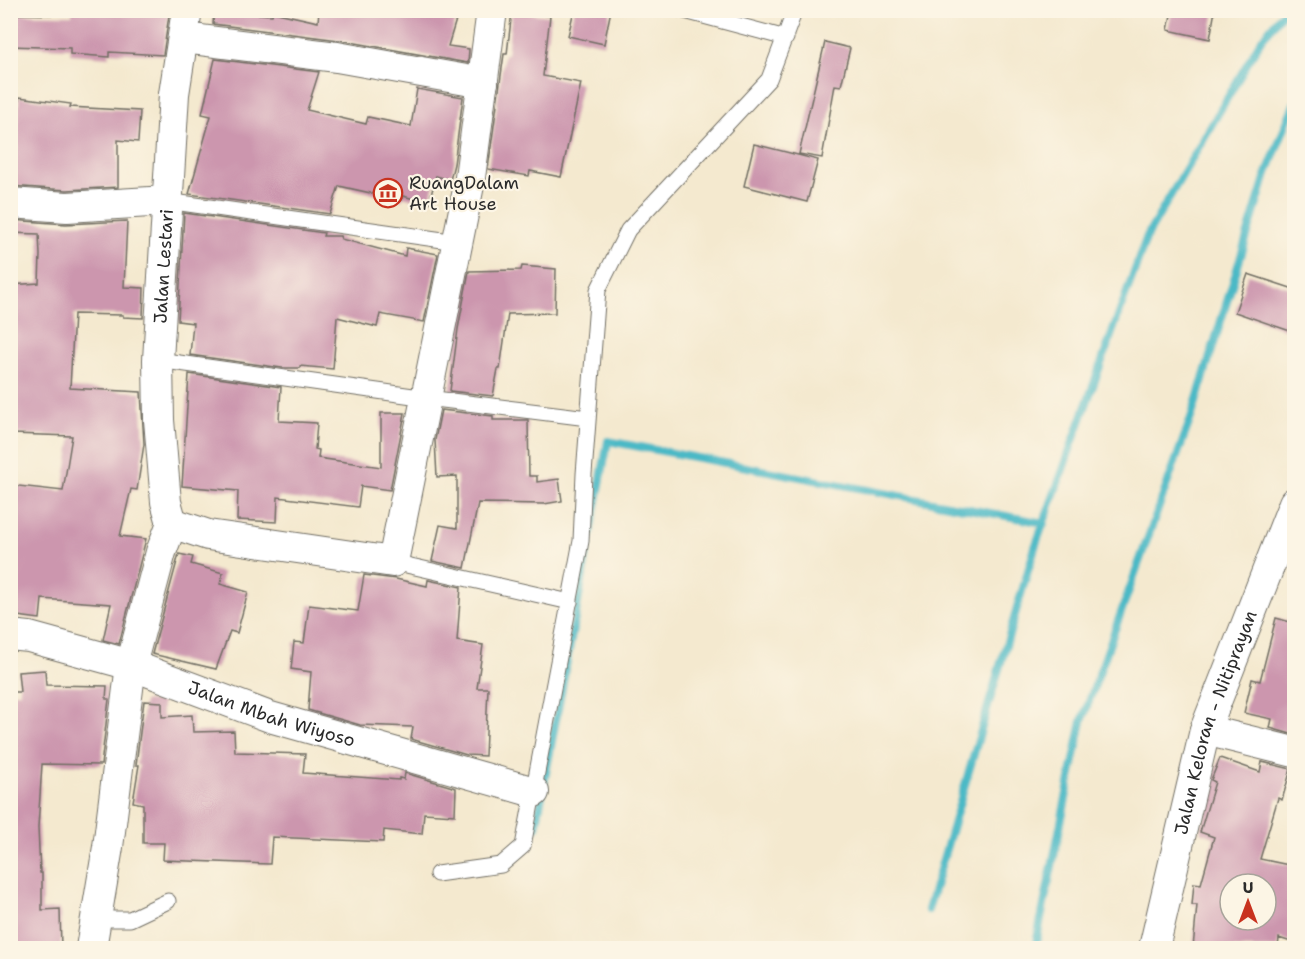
<svg xmlns="http://www.w3.org/2000/svg" width="1305" height="959" font-family="'Shantell Sans',sans-serif">
  <style>
    .lines { fill: none; stroke-linecap: round; stroke-linejoin: round }
    .stream { stroke: #4cb9c6; stroke-width: 8 }
    .building { fill: #cc96ae; fill-rule: evenodd }
    .service-casing { stroke: #716e64; stroke-width: 17 }
    .minor-casing { stroke: #716e64; stroke-width: 32 }
    .service { stroke: #fff; stroke-width: 15 }
    .minor { stroke: #fff; stroke-width: 30 }
    .labels { text-anchor: middle; stroke-width: 4.5; stroke-linejoin: round; paint-order: stroke }
    .poi-label { font-size: 18px; fill: #2b2b2b; stroke: #fcf5e5; text-anchor: start }
    .street-label { font-size: 18px; fill: #2b2b2b; stroke: #fcf5e5 }
  </style>
  <rect width="100%" height="100%" fill="#fcf5e5"/>
  <filter id="ink" filterUnits="userSpaceOnUse"><feTurbulence type="fractalNoise" baseFrequency=".0167" numOctaves="2"/><feDisplacementMap in="SourceGraphic" scale="12" xChannelSelector="R" yChannelSelector="G"/><feConvolveMatrix kernelMatrix="1 2 1 2 8 2 1 2 1" color-interpolation-filters="sRGB"/></filter>
  <filter id="wash" filterUnits="userSpaceOnUse"><feTurbulence type="fractalNoise" baseFrequency=".008" numOctaves="4" result="noise"/><feDisplacementMap in="SourceGraphic" scale="24" xChannelSelector="R" yChannelSelector="G"/><feGaussianBlur stdDeviation="1.35" result="paint"/><feColorMatrix in="noise" values="0 0 0 0 0 0 0 0 0 0 0 0 0 0 0 0 0 1.4 0 .05"/><feComposite in="paint" operator="in"/></filter>
  <g filter="url(#wash)">
    <rect width="100%" height="100%" fill="#f4e9cf"/>
    <g class="lines">
      <!-- stream -->
      <path class="stream" d="M536,827L608,441L1044,523
        M928,910L1035,547L1147,236L1261,40L1285,10
        M1035,948L1082,721L1192,415L1265,178L1294,104"/>
    </g>
    <g id="blocks">
      <!-- building -->
      <path class="building" d="M72,10H124L169,15L163,55L109,52V57L70,54V48L10,46V14L72,15Z
        M319,10H459L448,46L469,49L468,63L339,40L213,24L214,11L272,15L273,12L318,22Z
        M574,10H611L604,44L568,36Z
        M1172,10H1215L1210,39L1168,30Z
        M512,11L550,16L543,76L581,83L561,177L530,171L529,176L488,169L504,54H507Z
        M825,42L850,48L841,86L835,85L822,158L799,154Z
        M215,59L319,72L307,110L366,124L368,117L411,126L417,89L463,97L454,164L450,180L436,176L429,203L403,196L402,200L339,186L330,214L189,194L211,116L202,114Z
        M19,97L71,104L70,107L140,111L138,142L118,140V187L67,190L10,186V150L17,151Z
        M754,144L818,160L807,202L744,186Z
        M184,213L324,233L323,236H340L341,239L405,256L406,248L438,254L424,322L380,314L377,327L337,317L333,369L300,366V368H282L190,355L193,323L178,321Z
        M10,220L66,224L127,221L124,287L144,288L143,318L123,317V315L74,314L70,388L141,392L144,444L137,490L131,489L120,536L146,539L119,644L103,640L111,604L42,599L40,619L10,615V485L63,491L72,436L12,434L14,383L10,382V285L39,283L40,255L39,234L10,233Z
        M522,266L556,269L555,313L508,314L500,369H498L493,396L450,391L458,329L469,271L521,270Z
        M1248,274L1294,289V319L1290,331L1235,312Z
        M189,374L281,387L279,421L317,423L315,449L319,450L318,458L381,467V413H405L390,490L361,486L358,507L278,497L277,522L237,520L238,491L182,486Z
        M441,410L493,416V420H528L529,476H537V482L559,479L562,501L544,504L478,503L465,568L432,561L440,525L457,528V476L437,477L435,440Z
        M179,554L193,557L191,564L223,573L220,584L248,592L237,633L230,631L216,669L152,654Z
        M364,575L396,579L427,586L428,580L461,587L457,641L483,645L477,688H488L485,756L467,755L411,739L413,727L360,725L308,710L311,672L291,669L294,642L304,643L309,605L358,611Z
        M1276,618L1294,623V723L1291,734L1270,728L1272,719L1244,713L1252,679L1260,681Z
        M45,670L46,685L107,686L106,699H109L101,765L42,764L38,827L40,873H42V910L60,909L61,948H10V783H14L15,734H12L13,692H20L18,672Z
        M144,701L162,702V717L192,715L193,732L234,731L235,752L305,754L303,773L399,780V778L404,779L405,773L456,788L455,815L424,813L422,834L384,830L383,842L272,837L270,864L163,860L164,843H143V804L133,802L139,765H136Z
        M1220,758L1260,772L1262,762L1291,769L1282,800L1278,798L1260,859L1294,866V943L1279,938L1278,948H1193L1197,905H1192L1194,883L1201,884L1214,837L1200,832L1215,782L1211,780ZM1230,884H1266V920H1230Z"/>
    </g>
  </g>
  <g filter="url(#ink)">
    <use href="#blocks" fill-opacity="0" stroke="#716e64" stroke-width="1.5"/>
    <g class="lines">
      <!-- service casing -->
      <g class="service-casing">
        <path id="service" d="M681,10L786,38
          M167,201L457,242
          M158,360L427,398L588,418
          M393,562L570,602
          M437,874L501,865L523,846L581,541L584,474L598,290L628,230L769,79L795,10
          M97,919H130L168,901"/>
      </g>
      <!-- minor casing -->
      <g class="minor-casing">
        <g id="minor">
          <path d="M184,38L337,57L483,83"/>
          <path d="M10,203L67,207L167,201"/>
          <path id="s1" d="M172,523L166,502L159,420L158,360L174,94L187,10"/>
          <path id="s2" d="M10,635L29,637L131,665L270,717L534,792"/>
          <path d="M1205,730L1294,752"/>
          <path d="M91,948L108,847L131,665L161,552L172,523L208,535L393,562L469,185L492,10"/>
          <path id="s3" d="M1154,948L1205,730L1294,503"/>
        </g>
      </g>
      <!-- service -->
      <use href="#service" class="service"/>
      <!-- minor -->
      <use href="#minor" class="minor"/>
    </g>
  </g>
  <!-- icons -->
  <defs>
    <g id="museum-ring" transform="scale(1.5)"><circle r="9.5" fill="#fcf5e5" stroke="#c8321e" stroke-width="1.5"/><path d="M0-6L6-3V-2H-6V-3ZM-5-1h2V3h-2ZM-1-1h2V3h-2ZM3-1h2V3H3ZM-6 4H6V6H-6Z" fill="#c8321e"/></g>
  </defs>
  <g fill-rule="evenodd">
    <use href="#museum-ring" x="388" y="193"/>
  </g>
  <g class="labels">
    <!-- poi labels -->
    <g class="poi-label">
      <text x="409" y="189">RuangDalam<tspan x="409" dy="21">Art House</tspan></text>
    </g>
    <!-- street labels -->
    <g class="street-label">
      <text dy="6" stroke="none"><textPath href="#s1" startOffset="258">Jalan Lestari</textPath></text>
      <text dy="6" stroke="none"><textPath href="#s2" startOffset="274">Jalan Mbah Wiyoso</textPath></text>
      <text dy="6" stroke="none"><textPath href="#s3" startOffset="234">Jalan Keloran - Nitiprayan</textPath></text>
    </g>
  </g>
  <!-- margin -->
  <rect width="1305" height="959" fill="none" stroke="#fcf5e5" stroke-width="36"/>
  <!-- north arrow -->
  <g transform="translate(1248 902)"><circle r="28" fill="#fcf5e5" stroke="#a8a49b" stroke-width="1.5"/>
  <path d="M0-4.5L10 22L0 15L-10 22Z" fill="#c8321e"/>
  <text y="-9" font-size="16" font-weight="bold" text-anchor="middle" fill="#2b2b2b">U</text>
  </g>
</svg>
